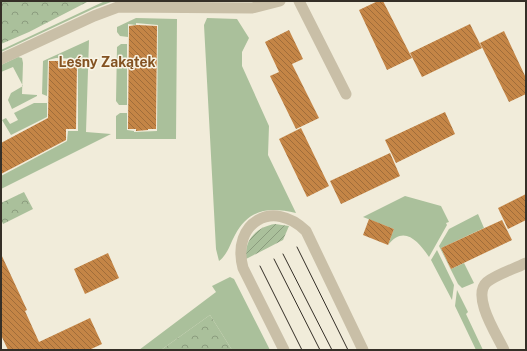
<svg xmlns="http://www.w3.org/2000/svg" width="527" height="351" font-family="'Public Sans',sans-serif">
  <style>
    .grass { fill: #aac09b }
    .forest { fill: url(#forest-crowns) }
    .garden { fill: url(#garden-furrows) }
    .building { fill: url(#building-back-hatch) }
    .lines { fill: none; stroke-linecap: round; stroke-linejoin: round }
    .minor { stroke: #c9bfa7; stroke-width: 11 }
    .tertiary { stroke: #c9bfa7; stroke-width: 11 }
    .tram { stroke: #352f27; stroke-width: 1 }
    .labels { text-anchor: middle; stroke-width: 3; stroke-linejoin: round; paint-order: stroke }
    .neighbourhood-label { font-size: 14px; font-weight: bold; fill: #835222; stroke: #f9f5e7 }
  </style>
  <defs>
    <pattern id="forest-crowns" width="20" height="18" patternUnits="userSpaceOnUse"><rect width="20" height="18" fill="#aac09b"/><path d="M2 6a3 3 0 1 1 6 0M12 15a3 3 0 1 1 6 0" fill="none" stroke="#8b9c7e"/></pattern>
    <pattern id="garden-furrows" width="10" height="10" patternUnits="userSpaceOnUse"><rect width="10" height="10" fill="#aac09b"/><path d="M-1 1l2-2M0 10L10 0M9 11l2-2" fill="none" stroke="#8b9c7e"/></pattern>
    <pattern id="building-back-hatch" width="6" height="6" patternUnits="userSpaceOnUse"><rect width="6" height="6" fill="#c48546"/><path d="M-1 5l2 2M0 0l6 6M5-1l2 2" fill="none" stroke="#a06d3a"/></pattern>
  </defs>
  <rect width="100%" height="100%" fill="#f1ecda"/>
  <!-- grass -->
  <path class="grass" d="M105,1H120L111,2L95,8L1,52V50Z
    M136,18L177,19L176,139H116V116L120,113H127V130L134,131V132L157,131L158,25L136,23V25L128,24V37L120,36L117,32V27Z
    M207,18L237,19L249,38L242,52V66L269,126L268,155L296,213C270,207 249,208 235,235C230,244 228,254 219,261L216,249L204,25Z
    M89,40L86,132L111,134L1,189V176L67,141L68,131H78V59L56,58L48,60L47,96L42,94L43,61Z
    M121,44H127V105H119L116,101L117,47Z
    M18,57L22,58L23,63L22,94L37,95V96L12,109L8,100L11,93L23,86L13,67L1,72V65Z
    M34,103H47V117L11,135L2,120L6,118L10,124L18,120L14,113Z
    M405,196L441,206L449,222L446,223L447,225L429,257C419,242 404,224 388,245L394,229L363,217Z
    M478,214L484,228L441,248L451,269L464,263L474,283L462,288L458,284L439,246L449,229Z
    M437,250L454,285L452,300L431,260Z
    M230,277L234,279L270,350H232L210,315L161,350H139L216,292L212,286Z
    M457,290L468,312L466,314L483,350H476L455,306Z"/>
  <!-- forest -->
  <path class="forest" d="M1,1H89L29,32L1,44Z
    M24,192L33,209L3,224L1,220V203Z
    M210,315L232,350H161Z"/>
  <!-- garden -->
  <path class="garden" d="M275,224L289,226L283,240L246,259C244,240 256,227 275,224Z"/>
  <!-- building -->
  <path class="building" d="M378,1H383L412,58L387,70L359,10Z
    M470,24L482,48L422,77L410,53Z
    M137,25L157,26L156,129H148V130L136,131V129H128L129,26Z
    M289,30L303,59L292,64L319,118L296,129L270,76L279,72L265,42Z
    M504,31L526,78V94L509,102L480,43Z
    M49,61H77L76,129H66V140L1,174V143L48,118Z
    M445,112L455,134L396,163L385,140Z
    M301,128L329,186L307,197L279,139Z
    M390,153L400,176L341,204L330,181Z
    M526,194V220L508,229L498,208Z
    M369,219L394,229L388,245L363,235Z
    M502,220L512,240L451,269L441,248Z
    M108,253L119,278L85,294L74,269Z
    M1,254L27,310L25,311L39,342L90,318L102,344L89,350H8L1,335Z"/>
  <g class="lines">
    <!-- minor -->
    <path class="minor" d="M299,1L346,94
      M1,59L94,16L118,7L252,8L280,1
      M504,350C497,335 471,296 487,282C497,274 514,269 526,263"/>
    <!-- tertiary -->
    <path class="tertiary" d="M284,350L243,268C231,223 273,198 306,231L363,350"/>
    <!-- tram -->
    <path class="tram" d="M297,247L348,350
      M283,254L332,350
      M274,259L320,350
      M260,266L302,350"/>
  </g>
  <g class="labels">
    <!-- neighbourhood labels -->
    <g class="neighbourhood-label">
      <text x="107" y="67">Leśny Zakątek</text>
    </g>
  </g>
  <!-- border -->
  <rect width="527" height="351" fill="none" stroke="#352f27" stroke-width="4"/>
</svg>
